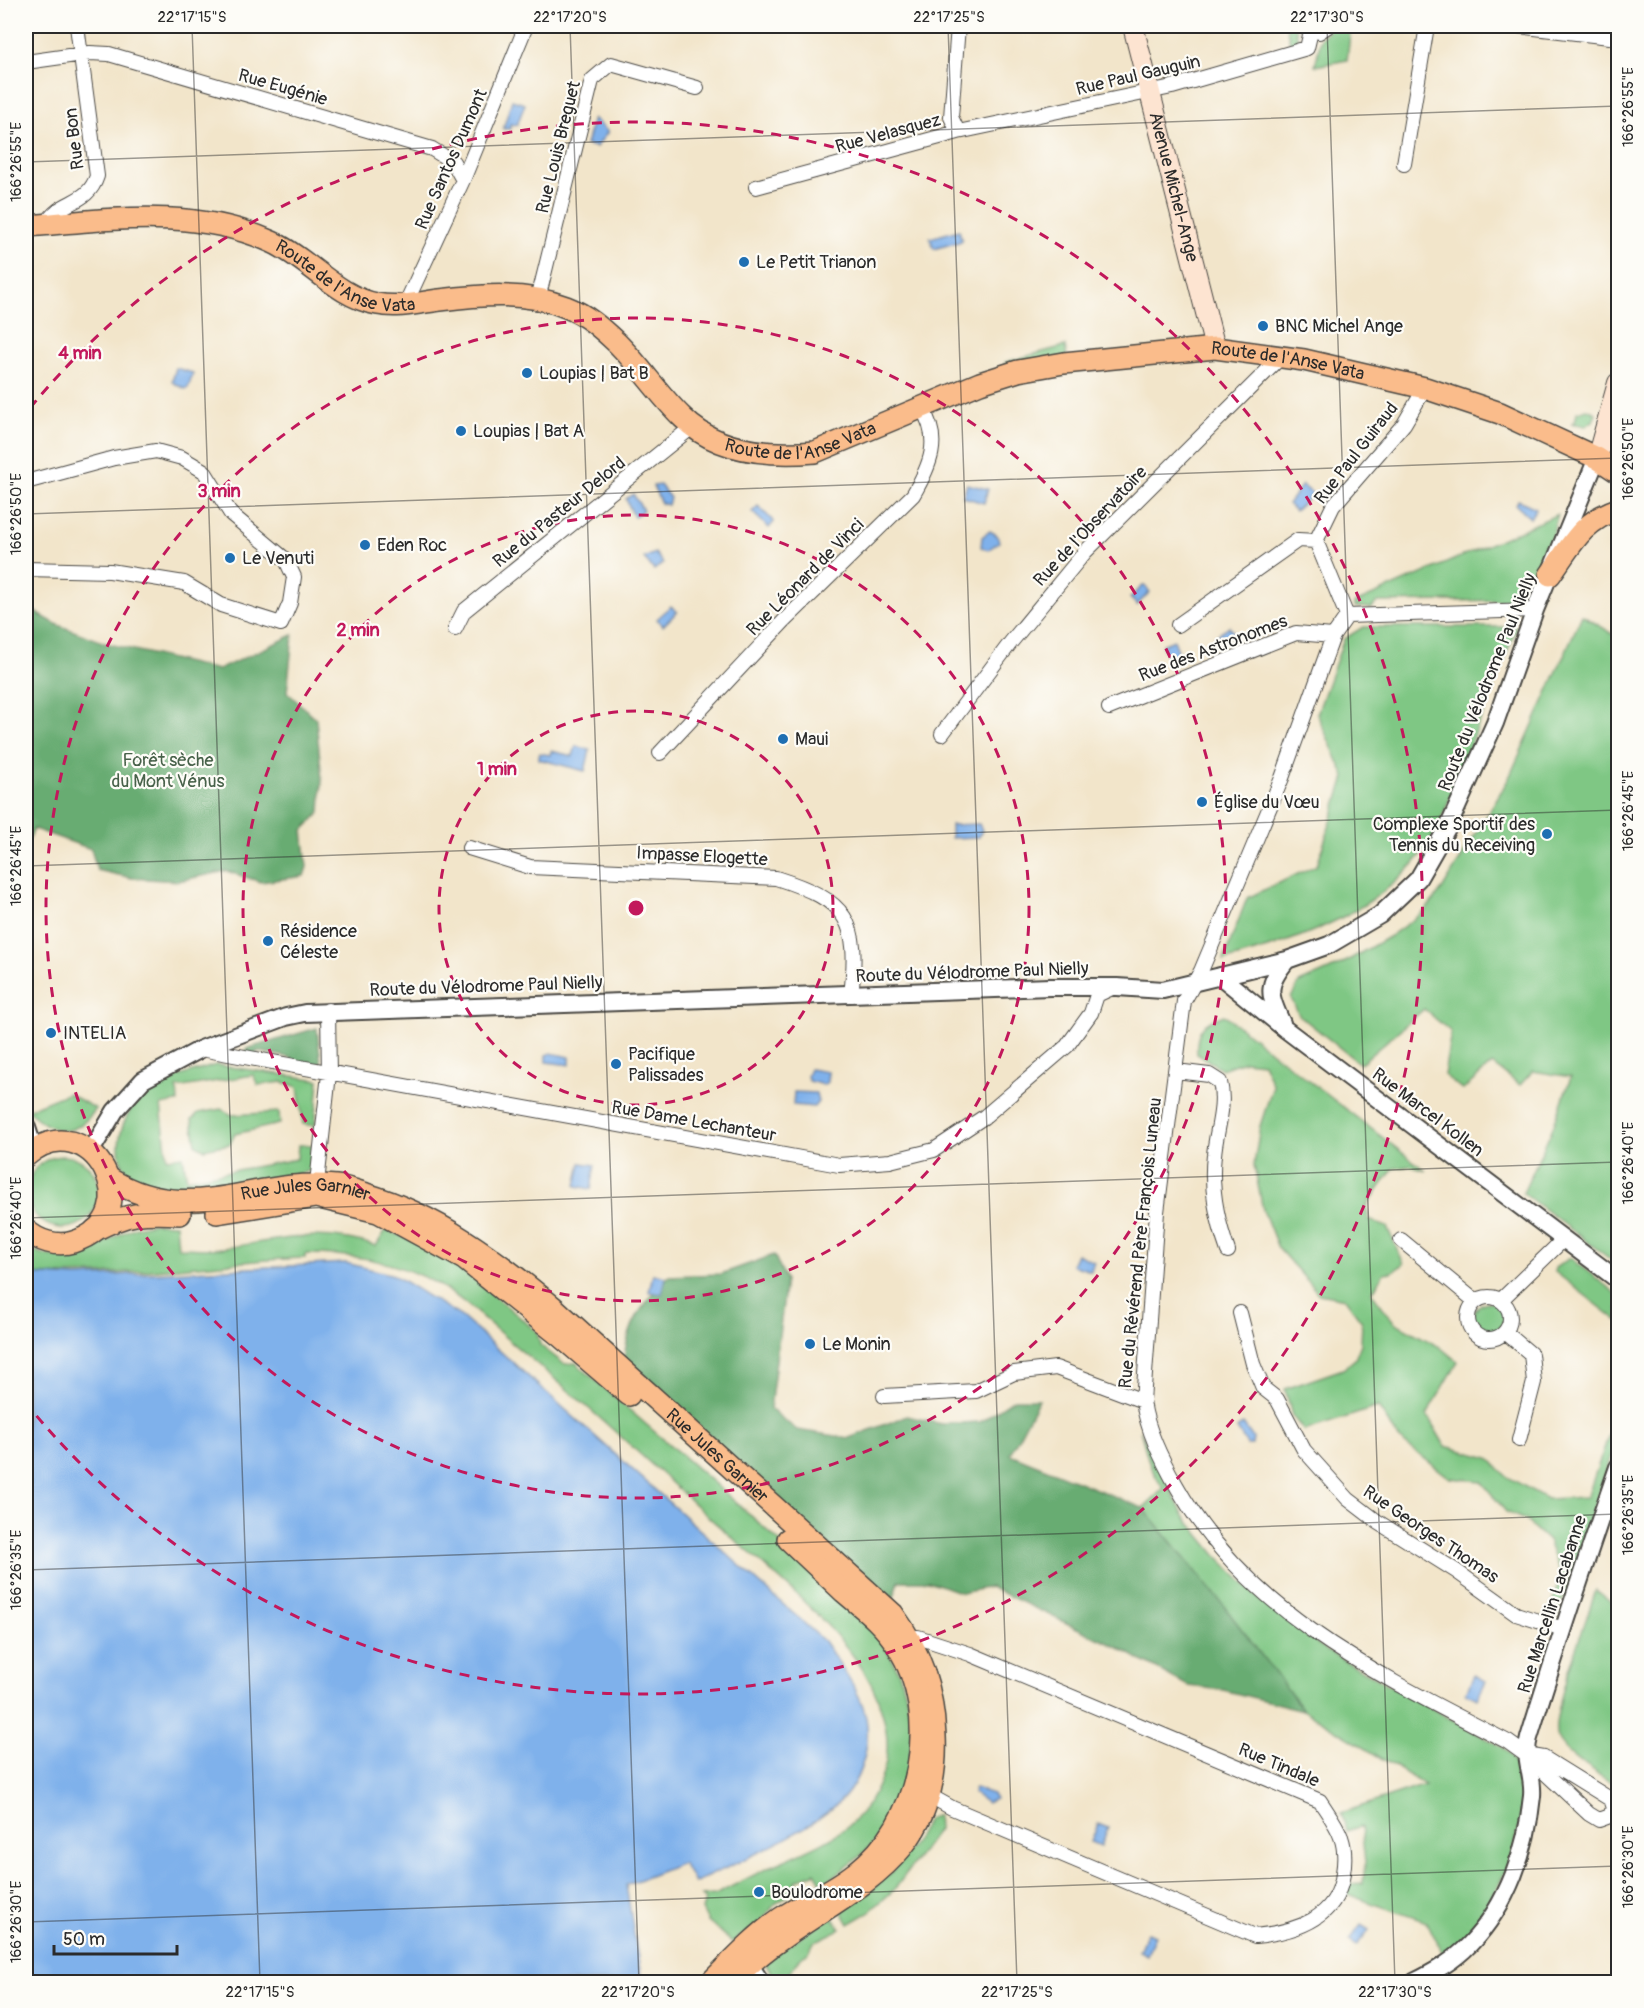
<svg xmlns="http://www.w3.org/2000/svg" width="1644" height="2008" font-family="Pangolin,sans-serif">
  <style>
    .green { fill: #7fc784; stroke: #557958; stroke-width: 1.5 }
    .forest { fill: #67ac72; stroke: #496c4e; stroke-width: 1.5 }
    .water { fill: #7fb1eb; stroke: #556e8b; stroke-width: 1.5 }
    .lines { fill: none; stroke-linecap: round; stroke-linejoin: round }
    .minor-casing { stroke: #494743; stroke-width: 16 }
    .tertiary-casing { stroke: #494743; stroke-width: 20 }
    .secondary-casing { stroke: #494743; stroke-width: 22 }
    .primary-casing { stroke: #494743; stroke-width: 24 }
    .minor { stroke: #fff; stroke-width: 14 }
    .tertiary { stroke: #fff; stroke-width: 16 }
    .secondary { stroke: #fde4d1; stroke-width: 20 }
    .primary { stroke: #fabc8b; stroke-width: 21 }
    .ticks { fill: none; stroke: #2b2b2b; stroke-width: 1.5; stroke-opacity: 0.45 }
    .ring { fill: none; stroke: #c2185b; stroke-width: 3; stroke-dasharray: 10 8 }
    .poi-dot { fill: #1f6fb2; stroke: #fdfcf7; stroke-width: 2 }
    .labels { text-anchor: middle; stroke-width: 4.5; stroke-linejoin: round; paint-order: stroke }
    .street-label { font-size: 18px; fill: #2b2b2b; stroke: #fdfcf7 }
    .poi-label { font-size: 18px; fill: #2b2b2b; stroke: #fdfcf7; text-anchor: start }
    .park-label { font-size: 18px; fill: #48624a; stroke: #fdfcf7 }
    .centre { fill: #c2185b; stroke: #fdfcf7; stroke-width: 3 }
    .ring-label { font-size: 18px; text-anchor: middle; font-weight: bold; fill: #c2185b; stroke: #fdfcf7; stroke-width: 4.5; stroke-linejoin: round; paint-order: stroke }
    .neatline { fill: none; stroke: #2b2b2b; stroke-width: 2 }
    .ticks-label { font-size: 15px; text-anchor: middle; fill: #2b2b2b }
  </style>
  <rect width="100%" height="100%" fill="#fdfcf7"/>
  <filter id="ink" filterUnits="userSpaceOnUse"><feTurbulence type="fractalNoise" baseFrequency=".0167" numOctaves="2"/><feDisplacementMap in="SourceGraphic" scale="12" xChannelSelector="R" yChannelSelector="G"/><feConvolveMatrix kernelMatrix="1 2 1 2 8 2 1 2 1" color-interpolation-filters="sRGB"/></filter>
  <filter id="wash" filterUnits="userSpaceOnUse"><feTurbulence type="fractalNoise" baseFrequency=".008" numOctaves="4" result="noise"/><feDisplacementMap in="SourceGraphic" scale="24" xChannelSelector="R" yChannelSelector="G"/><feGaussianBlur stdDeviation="1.35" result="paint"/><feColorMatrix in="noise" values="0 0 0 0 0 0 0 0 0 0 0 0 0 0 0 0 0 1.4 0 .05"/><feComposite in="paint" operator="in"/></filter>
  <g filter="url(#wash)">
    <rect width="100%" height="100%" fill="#f2e5ca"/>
    <!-- green -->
    <path class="green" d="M1286,26H1295L1298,41L1291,47Z
      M1333,26H1351L1347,60L1315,66L1321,38Z
      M1065,346L1067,357L1006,368L1005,362Z
      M1587,409L1596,413L1593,421L1586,426L1571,423L1575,422L1577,412Z
      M1558,514C1550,541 1545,587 1518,600L1377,602L1372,608L1355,607V603Z
      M1582,615L1618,637V1265L1523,1193L1551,1132L1571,1077L1533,1071L1520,1085L1492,1064L1463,1090L1444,1075L1451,1032L1424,1009L1360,1064L1299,1015L1291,998L1299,983L1340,965L1390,936L1425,911L1443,888L1508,780Z
      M1363,627H1517L1444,813C1439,822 1435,833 1430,842C1388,909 1296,942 1223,961L1247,898L1317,865L1345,777L1317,714L1344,639Z
      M1224,1015L1426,1171L1410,1166L1393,1169L1366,1207L1369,1220L1387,1227L1404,1264L1392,1272L1384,1273L1372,1293L1394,1322L1440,1347L1458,1362L1427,1415L1445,1446L1489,1458L1506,1476L1547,1499L1587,1497L1618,1409V1437L1557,1618L1541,1617L1548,1615L1561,1575L1548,1541L1525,1520L1506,1512L1481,1481L1450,1478L1400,1440L1378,1407L1304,1431L1292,1416L1285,1389L1343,1369L1355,1359L1361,1344L1362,1322L1345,1299L1319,1294L1278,1248L1263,1210L1254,1165L1260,1126L1273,1086L1263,1063L1244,1061L1222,1069L1197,1054C1196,1029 1201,1024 1224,1015Z
      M216,1065L319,1080L315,1126L303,1124L298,1087L283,1082L258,1085L253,1075L177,1088L178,1102L161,1105L167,1158L183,1156L187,1179L297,1159L298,1145H312L309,1171C270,1182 180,1198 142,1183C103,1167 120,1111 147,1092C166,1078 194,1072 216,1065Z
      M68,1093L96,1109C71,1142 53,1133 27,1110Z
      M221,1109L232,1115L279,1112L280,1124L235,1134L230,1144L204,1149L196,1145L192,1120L198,1113Z
      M27 1192a36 36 0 1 1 72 0a36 36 0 1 1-72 0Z
      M158,1223L176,1224L178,1248C193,1248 209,1250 224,1248C280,1240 320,1227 376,1246L386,1230C445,1250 490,1292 537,1332L540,1345L564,1364L576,1363C654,1433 736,1499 811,1571C836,1596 868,1620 887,1650C923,1706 918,1790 875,1841C860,1859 841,1871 822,1884L815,1872L795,1881L799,1889L775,1904L758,1926L732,1942L708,1922L702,1910L705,1900L701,1896L715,1895C738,1883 761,1871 785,1860C829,1840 861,1828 881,1779C897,1739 879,1689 854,1657C816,1606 752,1556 704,1513C642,1455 579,1398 513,1344C486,1321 459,1294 426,1278C385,1259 350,1254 305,1254V1258C212,1261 120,1279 26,1274V1247C88,1278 102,1227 158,1223Z
      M1570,1258L1618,1295V1321L1555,1272V1268Z
      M1474 1317a15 15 0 1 1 30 0a15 15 0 1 1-30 0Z
      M1140,1430L1184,1516L1216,1555L1261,1601L1327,1651L1502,1747C1554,1794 1494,1923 1443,1954L1427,1922L1348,1895L1349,1884L1363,1883L1365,1863L1361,1826L1347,1831L1341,1813L1425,1785L1303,1710L1223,1605L1143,1508L1163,1489L1150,1466Z
      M1596,1590L1618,1607V1787C1602,1776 1565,1756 1557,1738C1548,1718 1588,1616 1596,1590Z
      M937,1815L938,1829L895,1889L868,1913L849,1924L841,1910C882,1886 906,1861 928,1819Z
      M831,1916L841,1929L814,1942L809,1952L800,1957L786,1978L772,1974L764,1962Z"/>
    <!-- forest -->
    <path class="forest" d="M26,607L58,625L105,643L218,670L293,635L287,692L316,719L322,780L320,813L303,830L307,867L304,876L261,882L226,871L178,881L132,878L97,870L91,849L34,829L26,845Z
      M317,1028L321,1063L313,1067L291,1064L292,1058L257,1051L255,1057L246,1053V1049Z
      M774,1255L786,1280L770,1409L797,1430L849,1438L907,1416L942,1424L980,1422L1014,1399H1039L1010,1454L1143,1508L1223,1605L1303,1710L1223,1690L1188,1686L1117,1647L990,1587L962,1593L929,1581H899L894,1597L880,1593L624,1358C629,1319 644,1304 669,1276L721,1274Z"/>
    <!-- water -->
    <path class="water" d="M512,100L525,104L517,125L510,124V129H503Z
      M593,118L608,132L596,147L586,145Z
      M959,230L962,241L934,249L930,238Z
      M176,368L193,373L188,388L185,389L172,382Z
      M967,484L988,489L984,503L963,497Z
      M660,485L670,498L668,505L661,503L653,486Z
      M1302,485L1313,494L1295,511L1288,504Z
      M633,494L643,510L634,517L626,499Z
      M1518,500L1536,508L1530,518L1516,505Z
      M758,506L774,522L769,528L752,512Z
      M990,531L997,535L999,542L988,550L981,547L982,537Z
      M655,553L663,563L654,570L644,558Z
      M1144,585L1150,592L1137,605L1130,598Z
      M671,606L677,612L663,626L657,619Z
      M1229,626L1234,633L1221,643L1218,642L1215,637Z
      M1174,640L1180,656L1177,658L1179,663L1173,664L1172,661L1170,662L1162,645Z
      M576,746L590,750L585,771L538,759L540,753L550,755L551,751L573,756Z
      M979,824L982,830L979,837L951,838V825Z
      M551,1053L570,1057V1065L546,1062V1055Z
      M810,1069L828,1072L827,1082L823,1085L809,1081L807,1076Z
      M794,1092L816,1093L818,1102L814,1107L793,1105Z
      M581,1163L595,1165L591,1189L576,1186Z
      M1077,1254L1094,1262L1091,1271L1072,1265Z
      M346,1263L394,1275L462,1317L824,1641C840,1666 865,1695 867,1725C869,1747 862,1772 850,1790C826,1825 734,1864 694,1883L683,1863L626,1885L642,1982H26V1274L77,1277Z
      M653,1274L666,1277L662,1294L649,1292Z
      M1243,1424L1253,1438L1252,1445H1247L1237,1429Z
      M1474,1675L1486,1681L1477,1699L1466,1693Z
      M975,1788L993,1794L995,1799L987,1803L973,1793Z
      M1098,1824L1108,1828L1101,1846L1091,1842Z
      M1361,1925L1369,1930L1356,1946L1350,1940Z
      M1147,1932L1155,1935L1147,1955L1139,1951Z"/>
  </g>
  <g filter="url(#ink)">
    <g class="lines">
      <!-- minor casing -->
      <g class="minor-casing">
        <path id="minor" d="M1518,26L1618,38
          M1305,27L1319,32L1328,26
          M26,62L90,53L109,54L432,149L453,162L463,180
          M958,132L1172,87L1307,48L1311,31
          M1404,164L1427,26
          M756,187L958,132L951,117L958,26
          M46,225C59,198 87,207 97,176L77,26
          M538,299L592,80L611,64L697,88
          M405,305L463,180L526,26
          M26,482L114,458L156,451L182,458L204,471L231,514L286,560L294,577L290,603L281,624L221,605L184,583L110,571L26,569
          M1347,616L1316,541L1333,506L1404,424L1425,388
          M1178,625L1298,540L1316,541
          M455,629L464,611L692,427
          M1109,708L1296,633L1333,636
          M942,734L1011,642L1085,552L1282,356
          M660,753L784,621L913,495C930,466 942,440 922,409
          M469,848L530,867L776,878C848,901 860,920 851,995
          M201,1049L839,1165L890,1161L934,1150L984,1117L1067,1046L1091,1013L1097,995L1112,988
          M1176,1071L1209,1075L1220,1082C1226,1107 1216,1130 1214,1155C1210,1189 1217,1220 1228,1251
          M316,1192L329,1074L328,1010
          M1401,1240L1475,1301
          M1468 1318a21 21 0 1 1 42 0a21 21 0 1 1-42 0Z
          M1501,1300L1564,1239
          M1240,1313L1253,1364L1263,1388L1277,1399L1304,1450L1348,1499L1378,1522L1456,1571L1516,1614L1563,1629
          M1505,1332L1531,1354L1534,1382L1519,1440
          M884,1396L976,1391L1014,1373L1056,1368L1143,1401
          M903,1638L918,1637L970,1654L1320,1801C1327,1812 1337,1825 1341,1837C1345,1848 1345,1861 1343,1873C1338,1919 1295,1932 1255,1936L952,1808L923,1792
          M1526,1755L1544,1758L1610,1799L1613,1808L1610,1816L1599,1820L1589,1814L1526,1755L1508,1742C1382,1677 1248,1614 1176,1485C1161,1458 1147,1430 1143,1401L1157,1212L1184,1001L1201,971L1282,778L1333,636L1347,616L1535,610"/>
      </g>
      <!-- tertiary casing -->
      <g class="tertiary-casing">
        <path id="tertiary" d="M1220,976L1285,1029L1618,1280
          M1282,1023C1268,994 1266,985 1287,960
          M26,1125L34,1149
          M91,1151L115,1111L143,1080L201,1049L286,1017L305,1013L1050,987H1117L1163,990L1287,960L1329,945L1380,915L1418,879L1450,823L1495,723L1535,610L1597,458
          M745,1958L761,1982
          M1414,1982C1434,1972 1454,1961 1470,1944C1508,1905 1527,1849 1532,1796C1534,1776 1523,1758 1529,1738C1557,1647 1587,1557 1618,1467"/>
      </g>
      <!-- secondary casing -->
      <g class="secondary-casing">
        <g id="secondary">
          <path id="s1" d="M1133,26L1215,348"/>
          <path d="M1597,458L1618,383"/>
        </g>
      </g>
      <!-- primary casing -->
      <g class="primary-casing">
        <g id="primary">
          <path id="s2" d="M26,226C108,220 194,206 272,242C308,258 337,297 377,304C398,308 418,303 440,300C481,295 526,291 566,307C587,315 601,328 617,343C641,367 659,395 683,418C717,452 770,456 815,452L980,383L1018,371L1064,363L1215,348L1304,360L1425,388L1500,413L1597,458L1618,472"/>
          <path d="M1550,575C1571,546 1582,521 1618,509"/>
          <path d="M26,1156C90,1100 154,1217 73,1242C57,1247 38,1241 26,1230"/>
          <path id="s3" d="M110,1179C189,1228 253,1177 336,1186C346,1187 357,1191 366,1194C437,1215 496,1259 552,1306L893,1614C921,1652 933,1689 935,1736C942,1884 810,1895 732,1982"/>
          <path d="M217,1213L316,1197L378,1212L464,1259L560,1336L629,1395"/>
          <path d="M95,1230C128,1213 142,1212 180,1214"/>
          <path d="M711,1982C733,1960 755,1936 781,1918C805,1902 833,1891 855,1873C921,1823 942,1718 898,1647C885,1625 863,1608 844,1592C825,1574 806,1556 788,1539"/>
        </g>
      </g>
      <!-- minor -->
      <use href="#minor" class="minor"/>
      <!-- tertiary -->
      <use href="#tertiary" class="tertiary"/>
      <!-- secondary -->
      <use href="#secondary" class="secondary"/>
      <!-- primary -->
      <use href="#primary" class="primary"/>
    </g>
  </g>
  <!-- ticks -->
  <path class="ticks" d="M192,26L260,1982M570,26L639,1982M948,26L1017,1982M1327,26L1395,1982M26,162L1618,106M26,514L1618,458M26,866L1618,810M26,1218L1618,1162M26,1570L1618,1514M26,1922L1618,1866"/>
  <!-- distance rings -->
  <g class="ring">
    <circle cx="636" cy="908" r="197"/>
    <circle cx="636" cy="908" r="393"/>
    <circle cx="636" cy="908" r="590"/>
    <path d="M30 408A786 786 0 1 1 30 1408"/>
  </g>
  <!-- markers -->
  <g class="poi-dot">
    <circle cx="744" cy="262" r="6"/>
    <circle cx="1263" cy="326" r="6"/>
    <circle cx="527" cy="373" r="6"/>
    <circle cx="461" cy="431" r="6"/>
    <circle cx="365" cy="545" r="6"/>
    <circle cx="230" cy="558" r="6"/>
    <circle cx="783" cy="739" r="6"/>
    <circle cx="1202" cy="802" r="6"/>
    <circle cx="1547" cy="834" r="6"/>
    <circle cx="268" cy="941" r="6"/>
    <circle cx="51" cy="1033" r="6"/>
    <circle cx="616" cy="1064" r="6"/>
    <circle cx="810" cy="1344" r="6"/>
    <circle cx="759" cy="1892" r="6"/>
  </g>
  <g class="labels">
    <!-- street labels -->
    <g class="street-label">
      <text transform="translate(1138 75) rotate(-13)" y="6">Rue Paul Gauguin</text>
      <text transform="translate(283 87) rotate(16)" y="6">Rue Eugénie</text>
      <text transform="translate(888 133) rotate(-15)" y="6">Rue Velasquez</text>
      <text transform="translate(74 139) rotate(-97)" y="6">Rue Bon</text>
      <text transform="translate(558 147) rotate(-76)" y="6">Rue Louis Breguet</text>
      <text transform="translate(451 159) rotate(-66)" y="6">Rue Santos Dumont</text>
      <text dy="6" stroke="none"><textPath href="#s1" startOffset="166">Avenue Michel-Ange</textPath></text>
      <text dy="6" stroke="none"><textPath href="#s2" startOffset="333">Route de l'Anse Vata</textPath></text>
      <text dy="6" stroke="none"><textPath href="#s2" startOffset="1358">Route de l'Anse Vata</textPath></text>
      <text dy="6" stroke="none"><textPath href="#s2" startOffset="854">Route de l'Anse Vata</textPath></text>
      <text transform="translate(1356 453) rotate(-52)" y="6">Rue Paul Guiraud</text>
      <text transform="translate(559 512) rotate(-39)" y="6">Rue du Pasteur Delord</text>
      <text transform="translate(1090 526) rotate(-47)" y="6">Rue de l'Observatoire</text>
      <text transform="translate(805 577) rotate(-45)" y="6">Rue Léonard de Vinci</text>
      <text transform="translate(1213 648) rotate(-21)" y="6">Rue des Astronomes</text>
      <text transform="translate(1487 682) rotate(-68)" y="6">Route du Vélodrome Paul Nielly</text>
      <text transform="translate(702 856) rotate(3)" y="6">Impasse Elogette</text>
      <text transform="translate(972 972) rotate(-2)" y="6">Route du Vélodrome Paul Nielly</text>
      <text transform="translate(486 986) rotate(-2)" y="6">Route du Vélodrome Paul Nielly</text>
      <text transform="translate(1428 1112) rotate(37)" y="6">Rue Marcel Kollen</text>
      <text transform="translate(694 1121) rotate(10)" y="6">Rue Dame Lechanteur</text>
      <text dy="6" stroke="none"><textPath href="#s3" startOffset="201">Rue Jules Garnier</textPath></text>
      <text transform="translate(1140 1243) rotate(-84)" y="6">Rue du Révérend Père François Luneau</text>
      <text dy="6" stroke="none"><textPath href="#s3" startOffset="704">Rue Jules Garnier</textPath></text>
      <text transform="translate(1431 1534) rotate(34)" y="6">Rue Georges Thomas</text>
      <text transform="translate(1552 1604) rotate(-72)" y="6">Rue Marcellin Lacabanne</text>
      <text transform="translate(1279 1765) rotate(23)" y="6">Rue Tindale</text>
    </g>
    <!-- poi labels -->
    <g class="poi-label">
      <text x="756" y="268">Le Petit Trianon</text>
      <text x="1275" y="332">BNC Michel Ange</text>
      <text x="539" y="379">Loupias | Bat B</text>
      <text x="473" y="437">Loupias | Bat A</text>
      <text x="377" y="551">Eden Roc</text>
      <text x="242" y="564">Le Venuti</text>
      <text x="795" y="745">Maui</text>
      <text x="1214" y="808">Église du Vœu</text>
      <text x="1535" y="830" text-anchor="end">Complexe Sportif des<tspan x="1535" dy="21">Tennis du Receiving</tspan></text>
      <text x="280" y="937">Résidence<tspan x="280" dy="21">Céleste</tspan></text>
      <text x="63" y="1039">INTELIA</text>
      <text x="628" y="1060">Pacifique<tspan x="628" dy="21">Palissades</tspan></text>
      <text x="822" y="1350">Le Monin</text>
      <text x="771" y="1898">Boulodrome</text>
    </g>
    <!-- park labels -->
    <g class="park-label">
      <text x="168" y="766">Forêt sèche<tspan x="168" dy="21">du Mont Vénus</tspan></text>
    </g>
  </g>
  <circle cx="636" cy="908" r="9" class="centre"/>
  <g class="ring-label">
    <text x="80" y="359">4 min</text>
    <text x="219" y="497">3 min</text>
    <text x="358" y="636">2 min</text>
    <text x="497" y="775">1 min</text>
  </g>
  <!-- margin -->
  <rect width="1644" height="2008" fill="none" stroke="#fdfcf7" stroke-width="66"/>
  <!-- scale -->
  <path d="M54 1945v9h123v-9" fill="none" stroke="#2b2b2b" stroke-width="3"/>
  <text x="63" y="1945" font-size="18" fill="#2b2b2b" stroke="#fdfcf7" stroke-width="4.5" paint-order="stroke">50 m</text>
  <rect x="33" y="33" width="1578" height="1942" class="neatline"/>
  <g class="ticks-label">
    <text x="192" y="22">22°17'15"S</text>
    <text x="570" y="22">22°17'20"S</text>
    <text x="949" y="22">22°17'25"S</text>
    <text x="1327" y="22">22°17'30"S</text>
    <text transform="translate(1628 107) rotate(-90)" y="5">166°26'55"E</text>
    <text transform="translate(16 162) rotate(-90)" y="5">166°26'55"E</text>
    <text transform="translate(1628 459) rotate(-90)" y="5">166°26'50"E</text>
    <text transform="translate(16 514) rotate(-90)" y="5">166°26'50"E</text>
    <text transform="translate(1628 811) rotate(-90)" y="5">166°26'45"E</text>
    <text transform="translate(16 866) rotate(-90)" y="5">166°26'45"E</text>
    <text transform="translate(1628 1163) rotate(-90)" y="5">166°26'40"E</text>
    <text transform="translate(16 1218) rotate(-90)" y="5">166°26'40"E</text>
    <text transform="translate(1628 1515) rotate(-90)" y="5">166°26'35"E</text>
    <text transform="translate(16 1570) rotate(-90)" y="5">166°26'35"E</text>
    <text transform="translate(1628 1867) rotate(-90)" y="5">166°26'30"E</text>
    <text transform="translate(16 1922) rotate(-90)" y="5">166°26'30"E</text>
    <text x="260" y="1997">22°17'15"S</text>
    <text x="638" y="1997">22°17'20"S</text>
    <text x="1017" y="1997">22°17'25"S</text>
    <text x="1395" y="1997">22°17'30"S</text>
  </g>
</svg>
